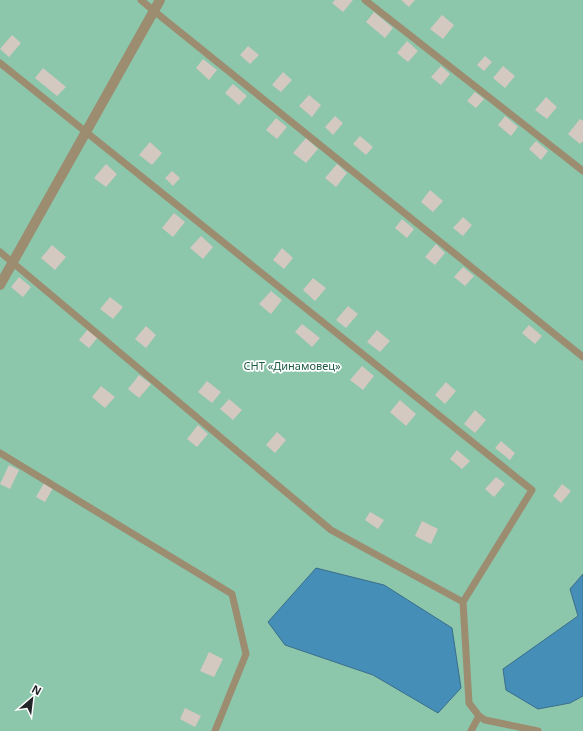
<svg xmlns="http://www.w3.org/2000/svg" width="583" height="731" font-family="'Noto Sans',sans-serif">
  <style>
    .green { fill: #8cc6ab }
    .water { fill: #448eb8; stroke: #3a6e8c }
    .building { fill: #d3c9c1 }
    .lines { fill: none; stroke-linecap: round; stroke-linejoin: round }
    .lane { stroke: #9c8d71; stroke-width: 7 }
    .street { stroke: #9c8d71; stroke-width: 10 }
    .labels { text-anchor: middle; stroke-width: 3.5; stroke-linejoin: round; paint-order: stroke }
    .park-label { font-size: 11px; fill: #1d5c44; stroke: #fff }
  </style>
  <rect width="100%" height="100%" fill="#d9e3eb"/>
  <!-- green -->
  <path class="green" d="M0,0H583V731H0Z"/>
  <!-- water -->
  <path class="water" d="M316,568L384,585L452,628L461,688L438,713L373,675L285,645L268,622Z
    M583,574V696L570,703L538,709L506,690L503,669L578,616L570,589Z"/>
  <!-- building -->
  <path class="building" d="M335,0H353L343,12L332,3Z
    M401,0H415L409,7Z
    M374,12L393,28L385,38L366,22Z
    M442,15L454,25L443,39L430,29Z
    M12,35L21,43L9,57L0,49Z
    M407,41L418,51L408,62L397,53Z
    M248,46L259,55L250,64L240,55Z
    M485,56L492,62L484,71L477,65Z
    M203,59L217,70L209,80L196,68Z
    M441,66L450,74L441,85L431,77Z
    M503,66L515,76L505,88L493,78Z
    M43,68L66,87L57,96L35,78Z
    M283,72L292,80L281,92L272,85Z
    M233,84L247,96L239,105L225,93Z
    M475,92L484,99L476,108L467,101Z
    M309,95L321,105L312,117L299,106Z
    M546,97L557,107L547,119L535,110Z
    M335,116L343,123L333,135L325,127Z
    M505,116L518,127L511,136L498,125Z
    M276,118L287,127L277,139L266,130Z
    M580,119L583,121V141L580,144L568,134Z
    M360,136L373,147L366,155L353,144Z
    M306,138L318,149L306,163L293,153Z
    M536,141L548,151L541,160L529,149Z
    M150,142L162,153L152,165L139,155Z
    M106,164L117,174L106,187L94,178Z
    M337,164L347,173L336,187L325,178Z
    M172,171L180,178L173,186L165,178Z
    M430,190L443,201L433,212L421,202Z
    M174,213L185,222L173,237L162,228Z
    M463,217L472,225L463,236L453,228Z
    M402,219L414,229L407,238L395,228Z
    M201,236L213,247L203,259L190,248Z
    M436,244L445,253L435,265L425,257Z
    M52,245L66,257L55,270L41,258Z
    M282,248L293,258L284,269L273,260Z
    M463,267L474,276L465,286L454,277Z
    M19,277L31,287L23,297L11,287Z
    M313,278L326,288L315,301L303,290Z
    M271,291L282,300L271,314L259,304Z
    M110,297L123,307L113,319L100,309Z
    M348,306L358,314L346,328L336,320Z
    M302,324L320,338L312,347L295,332Z
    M529,325L542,336L535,344L522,333Z
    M146,326L156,335L146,348L135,339Z
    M88,329L98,337L89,348L79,340Z
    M377,330L390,341L380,352L367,342Z
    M362,366L374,376L363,390L350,380Z
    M139,375L151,384L139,398L128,389Z
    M207,381L221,392L212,403L198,392Z
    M446,382L456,391L445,404L435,395Z
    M101,386L115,397L105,408L92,397Z
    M229,399L242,410L233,420L220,409Z
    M400,400L416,414L406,426L390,412Z
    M475,410L486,420L475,433L464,424Z
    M198,425L208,434L197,447L187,439Z
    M277,432L286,440L275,453L266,445Z
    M501,441L515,453L510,460L495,448Z
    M457,450L470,461L462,469L450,459Z
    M9,465L19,470L10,489L0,484Z
    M496,477L505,484L494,497L485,489Z
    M44,483L53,488L45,502L36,497Z
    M562,484L571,491L561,503L553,496Z
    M370,512L384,520L378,529L365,520Z
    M422,521L438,529L431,544L415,536Z
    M209,652L223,659L214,677L200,671Z
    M185,708L201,716L195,727L180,719Z"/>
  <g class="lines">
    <!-- lane -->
    <path class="lane" d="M141,0L154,11L583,357
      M365,0L583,171
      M0,63L532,490L463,602L331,530L0,252
      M0,453L232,594L246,654L215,731
      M463,602L469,703L479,716L485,720L538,731
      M471,731L479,716"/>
    <!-- street -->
    <path class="street" d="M0,285L160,0"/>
  </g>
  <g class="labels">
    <!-- park labels -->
    <g class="park-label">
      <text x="292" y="370">СНТ «Динамовец»</text>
    </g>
  </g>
  <!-- north arrow -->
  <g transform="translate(32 699) rotate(28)" stroke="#ffffff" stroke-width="3" paint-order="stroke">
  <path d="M0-3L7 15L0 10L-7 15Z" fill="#212427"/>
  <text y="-6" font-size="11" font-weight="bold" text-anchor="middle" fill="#212427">N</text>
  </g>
</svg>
